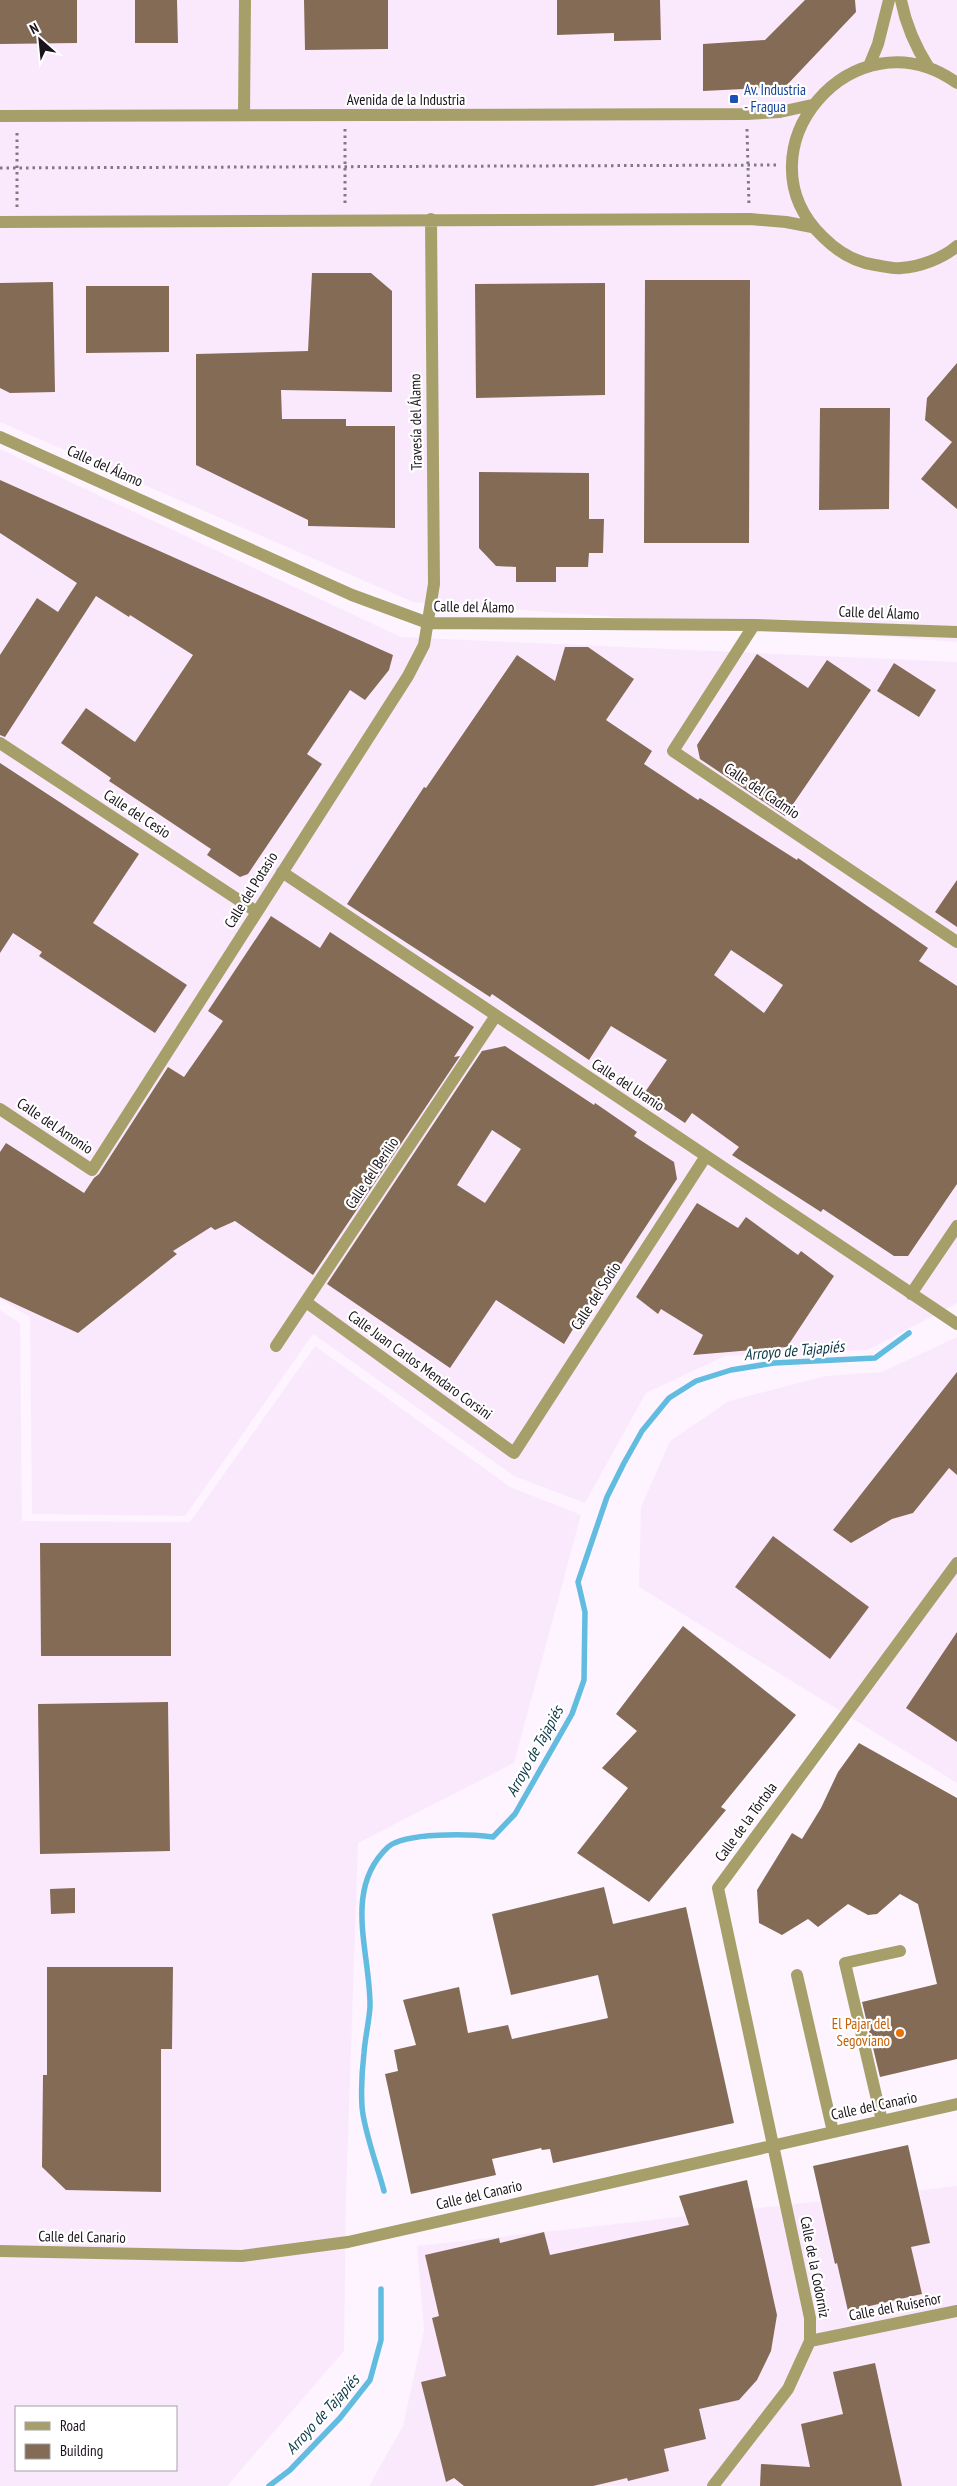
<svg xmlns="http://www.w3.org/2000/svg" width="957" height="2486" font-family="'PT Sans Narrow',sans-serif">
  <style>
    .built { fill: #fae9fd; fill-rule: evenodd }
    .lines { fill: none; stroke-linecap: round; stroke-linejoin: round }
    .stream { stroke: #61bce0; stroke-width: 5.5 }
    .building { fill: #836b56; fill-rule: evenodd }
    .path { stroke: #817882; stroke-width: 3; stroke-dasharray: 2.5 4; stroke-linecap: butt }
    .minor { stroke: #a69f69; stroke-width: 12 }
    .transit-dot { fill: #1a4fb4; stroke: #fff; stroke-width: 2 }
    .food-dot { fill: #e8710a; stroke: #fff; stroke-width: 2 }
    .labels { text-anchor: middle; stroke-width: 4.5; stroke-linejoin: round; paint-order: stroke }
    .transit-label { font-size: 15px; fill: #164399; stroke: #fff; text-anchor: start }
    .street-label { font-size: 15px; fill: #1b131c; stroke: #fff }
    .food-label { font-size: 15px; fill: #c56008; stroke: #fff; text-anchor: end }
    .water-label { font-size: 16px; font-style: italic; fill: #0e3948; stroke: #fff }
  </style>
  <rect width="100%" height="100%" fill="#fdf4ff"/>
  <!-- built -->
  <path class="built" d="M0,0H957V642L413,602L0,422Z
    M0,449L401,637L957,662V1303L868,1350L725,1356L646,1393L585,1503L514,1476L313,1334L185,1516L32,1514L30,1317L0,1299Z
    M0,1310L20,1323L22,1521L190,1522L315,1346L510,1487L581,1515L514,1763L358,1843L346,2197L344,2351L227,2486H0ZM16,2407H176V2470H16Z
    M957,1337V1783L639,1587L641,1507L670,1441L729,1401L825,1376L882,1372Z
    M957,2186V2486H369L403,2426L424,2330L417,2246Z"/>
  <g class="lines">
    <!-- stream -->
    <path class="stream" d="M384,2191C378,2168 363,2128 362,2106C361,2089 362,2070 364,2053C365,2038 369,2022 370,2007C371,1954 342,1890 388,1847C405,1832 470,1834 493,1837L515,1814L572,1714L584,1680L585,1612L578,1582L607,1497L624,1463L642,1431L669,1398L696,1381L731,1370L774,1363L875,1358L909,1333
      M269,2486L290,2470L340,2418L370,2380L381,2340V2289"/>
  </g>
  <!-- building -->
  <path class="building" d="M0,0H77V43L0,44Z
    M135,0H177L178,43H135Z
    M304,0H388V49L305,50Z
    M557,0H660L661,40L614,41V33L557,35Z
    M805,0H855L856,12L785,87L703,91V44L765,40Z
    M312,273H371L392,291V392L281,390L282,419H346V426H395V528L308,526V520L196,465V354L308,351Z
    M645,280H750L749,543H644Z
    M53,282L55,392L10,393L0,388V283Z
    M605,283V395L476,398L475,284Z
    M86,286H169V352L86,353Z
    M957,363V509L921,479L952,442L925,420L927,398Z
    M820,408H890L889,509L819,510Z
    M479,472L589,473V519H604L603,553H589L588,567H556V582H516V567L496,566L479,548Z
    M0,480L393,655L389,670L365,700L350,690L307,754L322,764L248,874L240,877L207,855L211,849L109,781L111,778L61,743L86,708L135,742L193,655L130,615L129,617L96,596L5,737L0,735V655L37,598L58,612L77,583L0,533Z
    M565,647H588L634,679L606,720L652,751L644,764L698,800L700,798L797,860L798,858L928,948L919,961L957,986V1184L908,1256H894L823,1209L821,1212L732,1155L739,1147L692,1113L685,1123L643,1095L667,1060L611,1026L589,1060L492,994L490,997L347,904L424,787L426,788L517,655L555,681ZM731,950L783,985L764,1013L714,975Z
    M757,654L808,688L827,660L871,690L785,816L700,759L697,745Z
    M894,663L936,690L919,717L877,691Z
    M0,763L139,854L93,923L187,985L155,1033L39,956L42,952L13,933L0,953Z
    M957,880V927L935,912Z
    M271,916L320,948L330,932L474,1027L454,1057L460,1056L313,1275L235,1221L215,1230L211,1227L173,1251L177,1254L78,1333L0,1297V1152L6,1143L84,1193L94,1178L99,1174L168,1067L184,1077L223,1021L208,1011Z
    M505,1046L594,1105L595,1103L637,1132L634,1136L674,1162L677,1179L612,1278L609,1276L585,1309L564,1344L496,1300L450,1368L327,1284L482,1051ZM492,1130L521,1149L485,1203L457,1185Z
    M697,1203L738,1228L746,1217L798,1255L801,1251L834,1276L787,1347L693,1355L703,1335L661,1309L658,1314L636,1297Z
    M957,1372V1475L949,1468L913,1513L892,1519L851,1543L833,1530Z
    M773,1536L869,1607L830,1659L735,1587Z
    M40,1543H171V1656H41Z
    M683,1626L796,1715L721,1807L726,1810L649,1902L577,1853L628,1788L602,1768L637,1731L616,1714Z
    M957,1632V1742L906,1708Z
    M168,1702L170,1851L40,1854L38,1704Z
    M859,1743L957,1798V2059L880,2077L862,2002L937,1984L918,1904L900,1894L877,1914L868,1915L848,1904L818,1927L808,1919L782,1935L759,1923L757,1890L792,1833L802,1839L821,1808L838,1772Z
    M604,1887L613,1924L686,1907L734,2123L553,2163L550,2149L542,2150L541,2148L492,2159L496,2175L411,2194L385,2074L398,2071L394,2050L416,2045L403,2000L459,1987L468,2033L508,2025L512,2039L608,2018L598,1975L511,1995L492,1914Z
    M75,1888V1913L51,1914L50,1889Z
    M47,1967H173L172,2049H161V2192L66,2190L42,2167L43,2075H47Z
    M908,2145L930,2243L911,2247L922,2294L848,2311L837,2263L835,2264L813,2166Z
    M747,2180L777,2315L771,2351L757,2380L739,2400L699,2409L706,2439L664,2449L669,2471L628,2481L627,2478L593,2486H464L454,2478L446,2482L421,2382L446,2376L432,2318L439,2316L425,2255L499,2238L500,2243L544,2232L550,2255L689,2225L679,2196Z
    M875,2363L902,2486H760L761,2464L810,2467L801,2424L843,2414L833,2372Z"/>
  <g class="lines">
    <!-- path -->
    <path class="path" d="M345,129V206
      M747,129L749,206
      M0,168L777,165
      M17,207V131"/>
    <!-- minor -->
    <path class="minor" d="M901,0C906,26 915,46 929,68
      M869,66L878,44L889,0
      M957,83C854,9 734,151 823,237C838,252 854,262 875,265C883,266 893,269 901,268C920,267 943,258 957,246
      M244,115L245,0
      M0,116L747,114L780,112L812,105
      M0,222L750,219L786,222L812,227
      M0,437L352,595L428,623L754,625L957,632
      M754,625L673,751L957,942
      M0,743L257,912
      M282,872L957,1324
      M0,1109L92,1170L408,676L424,645L434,584L431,219
      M911,1294L957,1226
      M306,1302L514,1453L706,1156
      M276,1346L495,1017
      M797,1975L833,2132
      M882,2121L845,1963L900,1951
      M0,2251L242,2256L348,2242L957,2104
      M810,2341L957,2311
      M713,2486L788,2389L810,2341V2318L718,1888L957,1563"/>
  </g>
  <!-- markers -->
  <rect class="transit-dot" x="729" y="94" width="10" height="10" rx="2.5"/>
  <circle class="food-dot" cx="900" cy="2033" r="5"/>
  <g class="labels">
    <!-- transit labels -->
    <g class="transit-label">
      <text x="744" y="95">Av. Industria<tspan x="744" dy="17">- Fragua</tspan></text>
    </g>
    <!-- street labels -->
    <g class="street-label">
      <text x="406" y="105">Avenida de la Industria</text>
      <text transform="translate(416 422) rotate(-91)" y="5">Travesía del Álamo</text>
      <text transform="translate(105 466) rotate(24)" y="5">Calle del Álamo</text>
      <text transform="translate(474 607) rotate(1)" y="5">Calle del Álamo</text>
      <text transform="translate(879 613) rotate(2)" y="5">Calle del Álamo</text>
      <text transform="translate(762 791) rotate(34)" y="5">Calle del Cadmio</text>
      <text transform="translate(137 814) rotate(33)" y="5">Calle del Cesio</text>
      <text transform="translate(251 890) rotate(-58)" y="5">Calle del Potasio</text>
      <text transform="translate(628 1085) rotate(33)" y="5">Calle del Uranio</text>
      <text transform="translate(55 1126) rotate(34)" y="5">Calle del Amonio</text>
      <text transform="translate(372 1173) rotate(-56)" y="5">Calle del Berilio</text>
      <text transform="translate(596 1296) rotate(-57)" y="5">Calle del Sodio</text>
      <text transform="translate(420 1365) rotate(36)" y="5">Calle Juan Carlos Mendaro Corsini</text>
      <text transform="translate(746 1822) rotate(-54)" y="5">Calle de la Tórtola</text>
      <text transform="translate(874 2106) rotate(-12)" y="5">Calle del Canario</text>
      <text transform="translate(479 2195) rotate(-13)" y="5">Calle del Canario</text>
      <text transform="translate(82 2237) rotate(1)" y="5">Calle del Canario</text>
      <text transform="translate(815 2267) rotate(79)" y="5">Calle de la Codorniz</text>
      <text transform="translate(895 2307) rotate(-11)" y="5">Calle del Ruiseñor</text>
    </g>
    <!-- food labels -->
    <g class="food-label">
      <text x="890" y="2029">El Pajar del<tspan x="890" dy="17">Segoviano</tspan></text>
    </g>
    <!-- water labels -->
    <g class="water-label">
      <text transform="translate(794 1350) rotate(-5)" y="6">Arroyo de Tajapiés</text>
      <text transform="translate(534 1751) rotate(-61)" y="6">Arroyo de Tajapiés</text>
      <text transform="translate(322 2414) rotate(-48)" y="6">Arroyo de Tajapiés</text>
    </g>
  </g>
  <!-- legend -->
  <rect x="15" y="2406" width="162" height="65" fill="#ffffff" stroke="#a4a1a4"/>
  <rect x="25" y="2422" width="25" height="8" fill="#a69f69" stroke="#a4a1a4"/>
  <text x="60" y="2431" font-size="15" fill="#1b131c">Road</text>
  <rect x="25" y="2444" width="25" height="15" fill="#836b56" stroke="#a4a1a4"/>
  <text x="60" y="2456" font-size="15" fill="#1b131c">Building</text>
  <!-- north arrow -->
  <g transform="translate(40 40) rotate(333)" stroke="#ffffff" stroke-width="4" paint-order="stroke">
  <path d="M0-4L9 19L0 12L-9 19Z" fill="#1b131c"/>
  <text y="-8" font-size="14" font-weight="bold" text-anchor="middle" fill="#1b131c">N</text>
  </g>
</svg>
